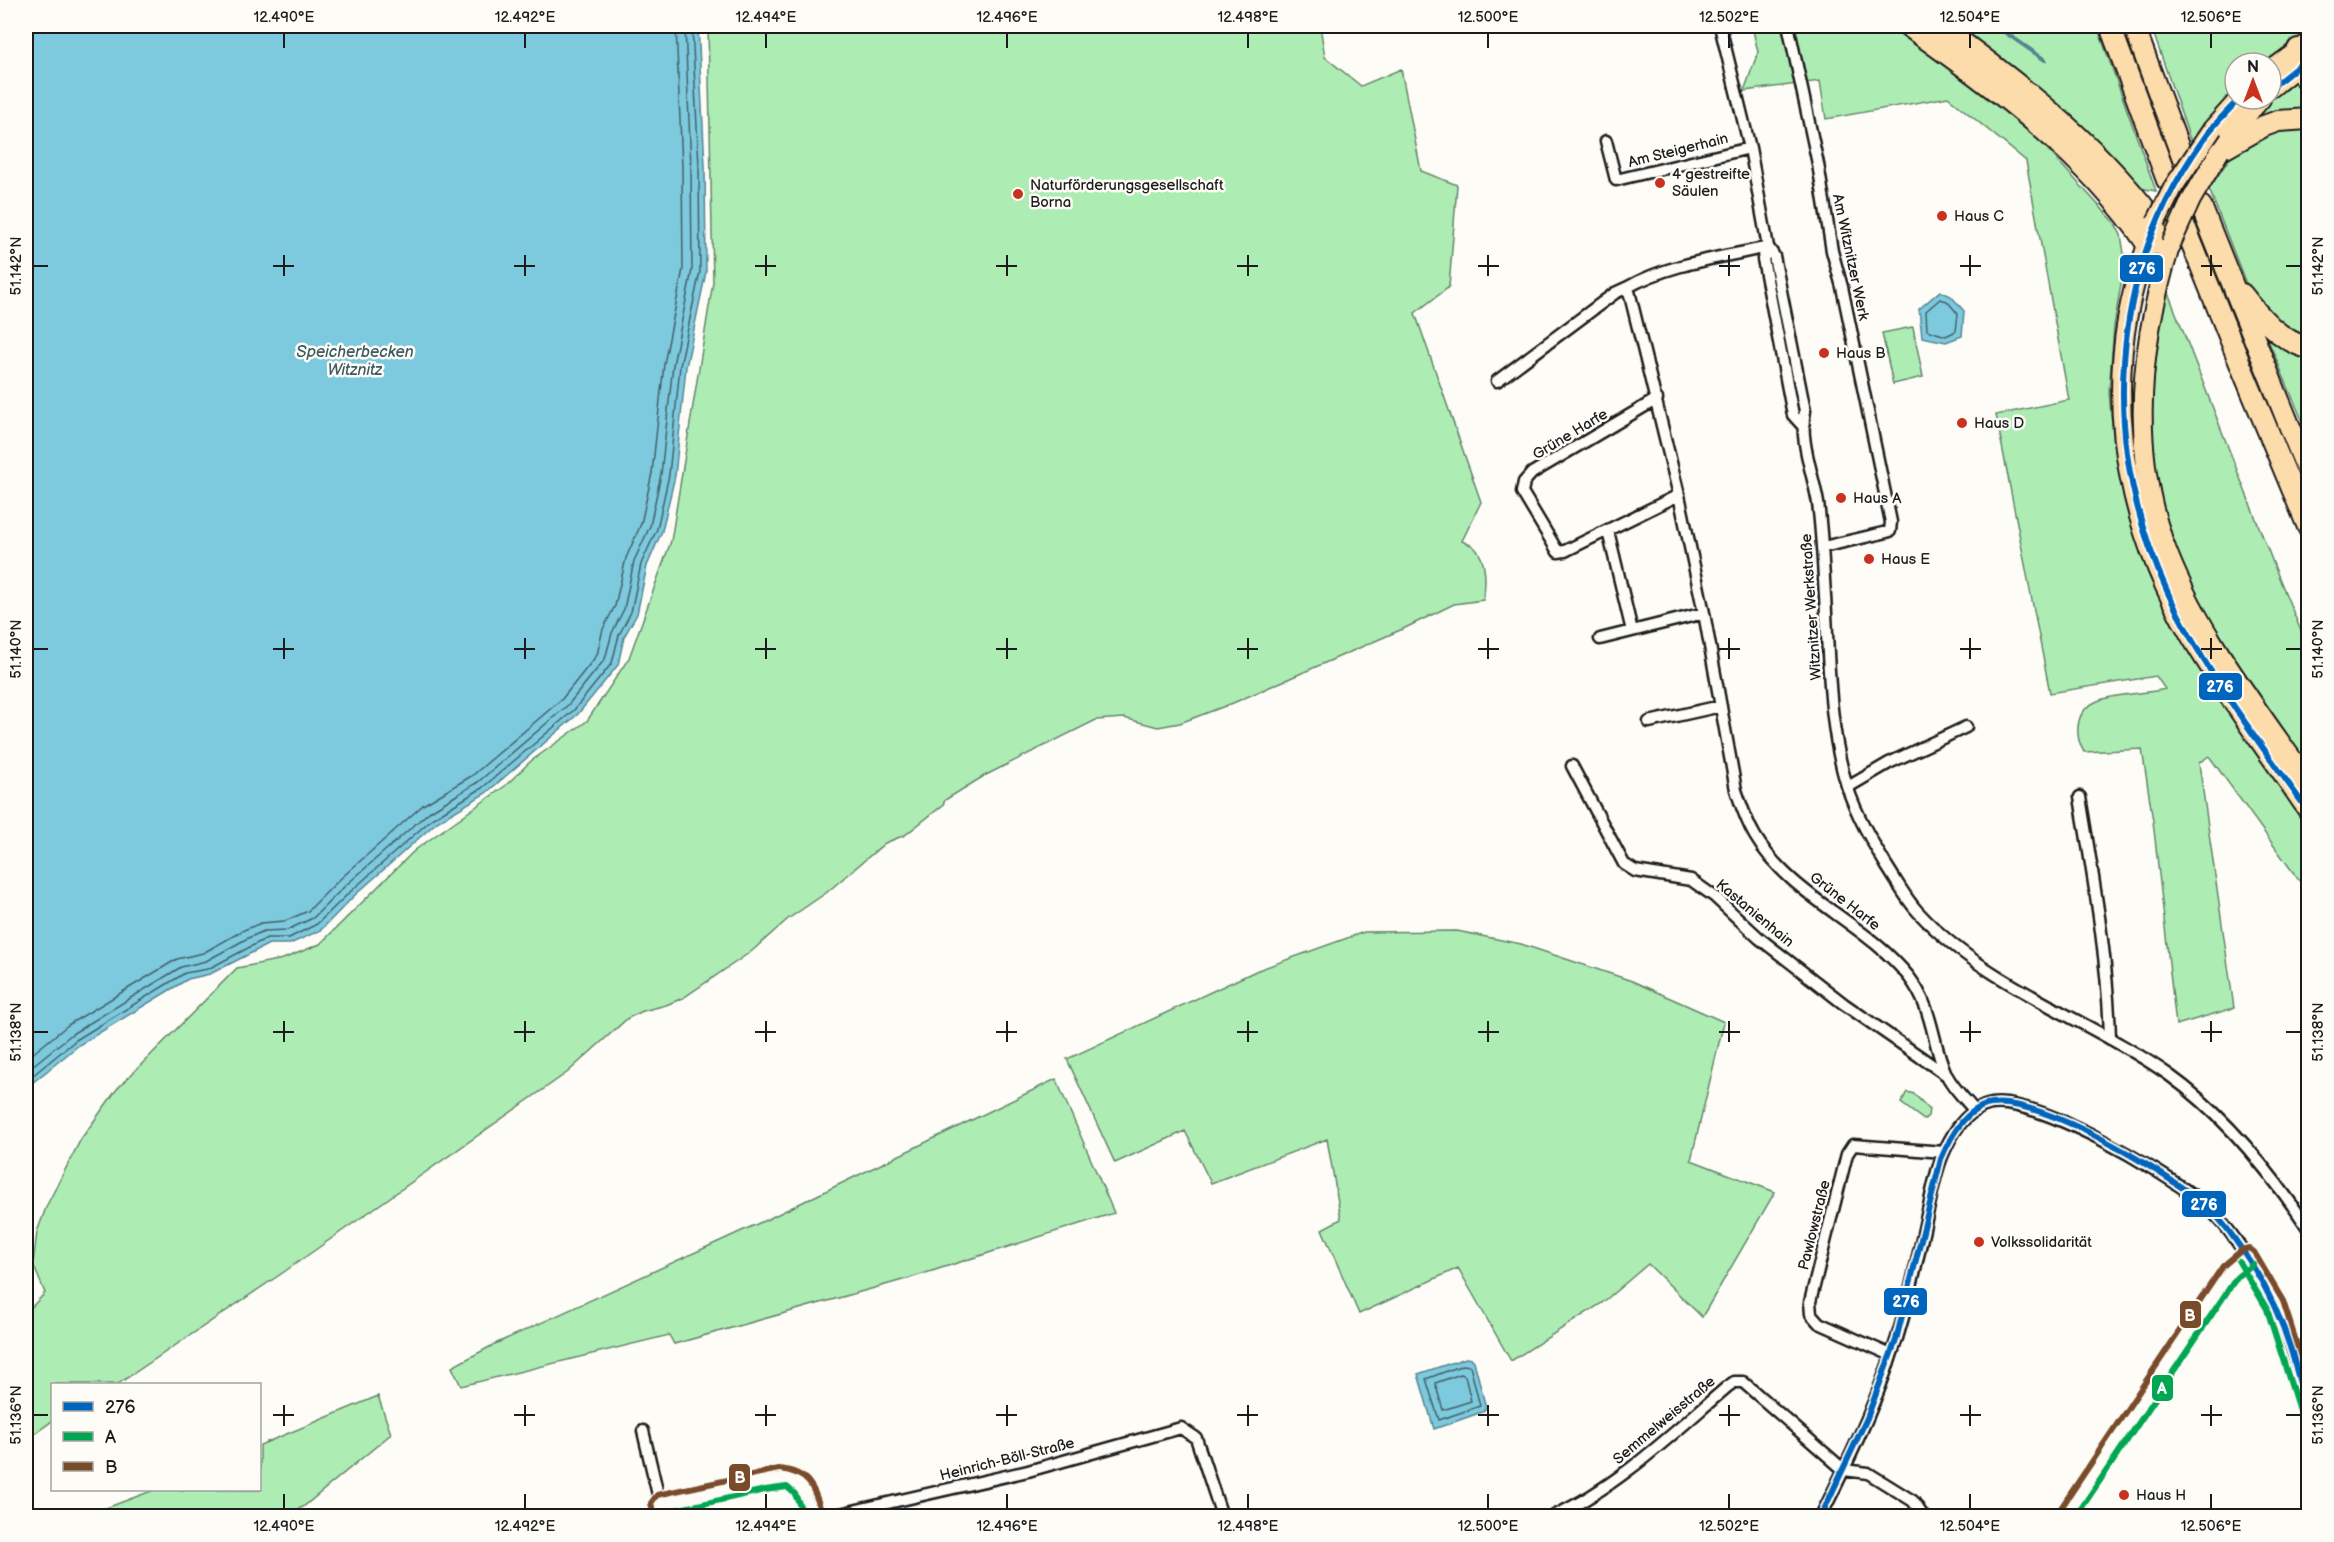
<svg xmlns="http://www.w3.org/2000/svg" width="2334" height="1542" font-family="'Balsamiq Sans',sans-serif">
  <style>
    .green { fill: #adedb4; stroke: #648468; stroke-width: 1.5 }
    .water { fill: #7dc9dd; stroke: #568490; stroke-width: 1.5 }
    .lines { fill: none; stroke-linecap: round; stroke-linejoin: round }
    .shore { stroke: #436169; stroke-width: 1.5 }
    .stream { stroke: #568490; stroke-width: 4 }
    .street-casing { stroke: #1c1c1c; stroke-width: 15 }
    .primary-casing { stroke: #1c1c1c; stroke-width: 22 }
    .highway-casing { stroke: #1c1c1c; stroke-width: 24 }
    .street { stroke: #fdfcf7; stroke-width: 10 }
    .primary { stroke: #fddcac; stroke-width: 18 }
    .highway { stroke: #fddcac; stroke-width: 20 }
    .primary-bridge-casing { stroke: #1c1c1c; stroke-width: 22; stroke-linecap: butt }
    .primary-bridge { stroke: #fddcac; stroke-width: 18 }
    .bus-1-casing { stroke: #fdfcf7; stroke-width: 10 }
    .bus-2-casing { stroke: #fdfcf7; stroke-width: 10 }
    .bus-3-casing { stroke: #fdfcf7; stroke-width: 10 }
    .bus-1 { stroke: #0065bd; stroke-width: 6 }
    .bus-2 { stroke: #00a651; stroke-width: 6 }
    .bus-3 { stroke: #7a4b2a; stroke-width: 6 }
    .ticks { fill: none; stroke: #1c1c1c; stroke-width: 2 }
    .poi-dot { fill: #c8321e; stroke: #fdfcf7; stroke-width: 2 }
    .labels { text-anchor: middle; stroke-width: 5; stroke-linejoin: round; paint-order: stroke }
    .street-label { font-size: 15px; fill: #1c1c1c; stroke: #fdfcf7 }
    .poi-label { font-size: 15px; fill: #1c1c1c; stroke: #fdfcf7; text-anchor: start }
    .water-label { font-size: 16px; font-style: italic; fill: #3e5960; stroke: #fdfcf7 }
    .line-badge { stroke: #fdfcf7; stroke-width: 2 }
    .badge-label { font-size: 16px; text-anchor: middle; font-weight: bold; fill: #fff }
    .neatline { fill: none; stroke: #1c1c1c; stroke-width: 2 }
    .ticks-label { font-size: 15px; text-anchor: middle; fill: #1c1c1c }
  </style>
  <rect width="100%" height="100%" fill="#fdfcf7"/>
  <filter id="ink" filterUnits="userSpaceOnUse"><feTurbulence type="fractalNoise" baseFrequency=".0167" numOctaves="2"/><feDisplacementMap in="SourceGraphic" scale="12" xChannelSelector="R" yChannelSelector="G"/><feConvolveMatrix kernelMatrix="1 2 1 2 8 2 1 2 1" color-interpolation-filters="sRGB"/></filter>
  <g filter="url(#ink)">
    <!-- green -->
    <path class="green" d="M708,26H1320L1325,57L1361,86L1401,69L1421,171L1457,185L1449,287L1415,313L1481,502L1462,541C1466,543 1472,545 1475,548C1487,560 1486,585 1483,600L1454,604L1405,628L1233,703L1180,723L1158,727L1124,718L1096,720L984,776L945,800L943,805L905,835L885,843L826,893L788,919L752,951L683,998L666,1005L643,1011L628,1018L568,1072L281,1274L118,1384H52V1421L26,1440V1313L45,1293L33,1264L37,1232L47,1205L81,1139L117,1089L237,968L283,959L320,944L415,850L505,786L531,761L587,721L629,658L671,541L713,282Z
      M1752,26H1894L1984,91L2025,125L2114,222L2121,235L2125,260L2114,326L2109,392L2113,435L2121,485L2135,537L2152,580L2176,629L2223,703L2308,825V893L2209,756L2199,763L2234,1008L2176,1025L2153,821L2142,749L2084,752C2078,742 2076,733 2079,721C2086,690 2141,696 2165,689L2156,676L2050,693L1996,415L2069,400L2026,161L1948,97L1826,119L1820,81L1744,91L1758,52Z
      M1949,26H2097L2156,191L2140,188Z
      M2151,26H2308V34L2284,48L2265,63H2235V90L2191,142Z
      M2293,76L2308,91V113L2251,125L2260,109Z
      M2308,126V342L2291,335L2257,302L2245,281L2209,189L2233,153L2261,134Z
      M2167,290L2277,573L2308,648V767C2238,667 2153,559 2152,430C2151,382 2159,336 2167,290Z
      M1913,327L1923,377L1893,384L1882,333Z
      M2269,333L2308,353V434L2266,335Z
      M1457,931L1521,944L1632,981L1724,1022L1691,1160L1775,1192L1702,1317L1648,1264L1602,1303L1511,1361L1458,1268L1359,1314L1322,1229L1341,1219L1327,1139L1211,1183L1185,1131L1115,1163L1067,1059L1258,970L1364,932Z
      M1056,1079L1114,1213L910,1278L674,1344L669,1335L461,1386L452,1367L495,1344L768,1219Z
      M1907,1092L1914,1094L1929,1109L1928,1116L1924,1120L1901,1103Z
      M378,1396L391,1434L303,1507L280,1516H85L154,1490H260V1445Z"/>
    <!-- water -->
    <path class="water" d="M26,26H698L705,166L706,272L686,367L675,476L662,531L647,566L637,614L624,637L618,665L578,714L486,793L437,822L354,896L321,930L290,944H269L210,974L188,979L79,1045L26,1088Z
      M1940,291L1951,296L1964,311L1962,336L1946,342L1922,337L1919,309Z
      M1466,1358L1472,1359L1474,1361L1486,1408L1482,1412L1434,1429L1418,1374Z"/>
    <g class="lines">
      <!-- shore -->
      <path class="shore" d="M1940,299L1947,301L1958,314L1956,331L1946,336L1927,330L1926,311Z
        M26,1059L68,1025L177,959L203,953L244,930L261,923L285,921L308,911L339,880L423,805L473,775L562,699L597,655L603,629L615,606L626,558L641,524L652,473L664,364L683,269L682,167L676,26
        M26,1071L72,1034L181,967L206,961L248,938L264,931L287,930L313,918L345,886L429,812L478,782L568,705L605,659L612,633L624,609L634,561L650,526L661,474L673,365L692,270L691,167L685,26
        M26,1081L76,1040L185,973L208,969L267,938H289L317,924L350,892L433,818L482,788L574,710L612,663L619,635L631,612L641,564L657,529L669,475L680,366L700,271L699,167L692,26
        M1463,1365L1470,1366L1480,1406L1439,1420L1426,1379Z
        M1461,1374L1465,1376L1471,1401L1443,1410L1435,1383Z"/>
      <!-- stream -->
      <path class="stream" d="M1996,26L2045,60"/>
      <!-- street casing -->
      <g class="street-casing">
        <path id="street" d="M1720,26L1750,148L1768,247L1774,256L1805,411C1799,440 1813,473 1818,503C1822,534 1823,564 1825,596C1829,658 1828,725 1847,786C1856,814 1871,840 1886,865C1896,880 1905,898 1918,912C1987,987 2088,1018 2169,1075C2225,1115 2270,1171 2308,1228
          M1789,29L1818,164L1832,251L1842,287L1891,522L1890,531L1883,533L1823,547
          M1606,141L1616,180L1750,148
          M1768,247C1720,258 1671,263 1628,287L1679,495L1704,613L1736,790C1741,805 1746,821 1755,836C1791,897 1865,922 1909,977C1934,1010 1931,1040 1946,1074C1953,1088 1965,1099 1974,1110
          M1768,247L1763,259L1793,415L1802,425
          M1497,381L1615,293L1628,287
          M1657,399L1532,473L1524,482L1522,492L1558,552L1565,551L1679,495
          M1608,531L1632,631
          M1600,639L1704,613
          M1649,722L1721,706
          M1572,766L1624,864L1635,871L1691,880L1715,897L1759,938L1844,1004L1945,1074
          M1848,787L1889,763L1966,727
          M2080,797C2093,877 2108,958 2110,1039
          M1891,1355L1819,1323L1811,1314L1810,1302L1847,1154L1853,1145L1944,1152
          M643,1431L663,1516
          M660,1504L764,1481L790,1478L803,1489L813,1516
          M831,1516L1028,1471L1181,1428L1196,1438L1222,1516
          M1554,1516C1619,1486 1673,1433 1727,1387L1734,1382H1743L1844,1470L1868,1473L1913,1501L1923,1516
          M1821,1516C1853,1452 1885,1385 1904,1314C1913,1281 1920,1248 1927,1215C1932,1194 1935,1171 1944,1152C1953,1131 1968,1109 1991,1104C2036,1096 2163,1171 2199,1200C2219,1216 2234,1236 2247,1257C2266,1286 2280,1316 2291,1349C2297,1367 2299,1390 2308,1407
          M2066,1516L2230,1271L2247,1257"/>
      </g>
      <!-- primary casing -->
      <g class="primary-casing">
        <path id="primary" d="M2271,70L2307,44
          M2271,88L2307,59
          M2213,128L2239,99
          M2220,151L2233,131L2261,99
          M2153,230C2097,366 2118,512 2191,637C2226,697 2269,753 2308,811
          M2171,244C2141,339 2130,443 2163,540C2194,628 2255,705 2308,781"/>
      </g>
      <!-- highway casing -->
      <g class="highway-casing">
        <path id="highway" d="M1908,26C1997,90 2084,152 2147,244H2171
          M1940,26C2023,86 2105,150 2164,234
          M2110,26L2167,180
          M2134,26L2181,154
          M2308,51L2298,49L2296,67L2308,81
          M2220,151L2264,126L2278,121L2308,119
          M2201,206L2308,472
          M2186,229L2243,371L2308,527
          M2242,294C2260,317 2279,340 2308,348"/>
      </g>
      <!-- street -->
      <use href="#street" class="street"/>
      <!-- primary -->
      <use href="#primary" class="primary"/>
      <!-- highway -->
      <use href="#highway" class="highway"/>
      <!-- primary-bridge casing -->
      <g class="primary-bridge-casing">
        <path id="primary-bridge" d="M2156,222L2174,186L2213,128
          M2171,244L2191,200L2220,151"/>
      </g>
      <!-- primary-bridge -->
      <use href="#primary-bridge" class="primary-bridge"/>
      <!-- bus-1 casing -->
      <g class="bus-1-casing">
        <path id="bus-1" d="M2271,88L2308,58
          M2239,99C2227,112 2213,125 2203,140C2107,276 2100,444 2168,593C2204,672 2259,741 2308,811
          M1821,1516L1867,1418L1896,1340L1941,1159C1950,1138 1965,1108 1991,1104C2042,1097 2159,1169 2199,1200C2214,1212 2226,1226 2236,1241C2260,1274 2279,1311 2291,1350C2297,1369 2300,1389 2308,1407"/>
      </g>
      <!-- bus-2 casing -->
      <g class="bus-2-casing">
        <path id="bus-2" d="M2239,1262L2267,1309L2299,1410
          M662,1513L765,1490L787,1487L795,1494L804,1516
          M2076,1516L2237,1277L2253,1264"/>
      </g>
      <!-- bus-3 casing -->
      <g class="bus-3-casing">
        <path id="bus-3" d="M2059,1511L2223,1266L2242,1250L2249,1248L2254,1252L2283,1301L2308,1379
          M654,1516L651,1503L657,1495L779,1469C809,1472 814,1487 822,1514"/>
      </g>
      <!-- bus-1 -->
      <use href="#bus-1" class="bus-1"/>
      <!-- bus-2 -->
      <use href="#bus-2" class="bus-2"/>
      <!-- bus-3 -->
      <use href="#bus-3" class="bus-3"/>
    </g>
  </g>
  <!-- ticks -->
  <path class="ticks" d="M284,33V48M525,33V48M766,33V48M1007,33V48M1248,33V48M1488,33V48M1729,33V48M1970,33V48M2211,33V48M284,255V276M525,255V276M766,255V276M1007,255V276M1248,255V276M1488,255V276M1729,255V276M1970,255V276M2211,255V276M33,266H48M273,266H294M514,266H535M755,266H776M996,266H1017M1237,266H1258M1478,266H1499M1719,266H1740M1960,266H1981M2201,266H2222M2286,266H2301M284,638V659M525,638V659M766,638V659M1007,638V659M1248,638V659M1488,638V659M1729,638V659M1970,638V659M2211,638V659M33,649H48M273,649H294M514,649H535M755,649H776M996,649H1017M1237,649H1258M1478,649H1499M1719,649H1740M1960,649H1981M2201,649H2222M2286,649H2301M284,1021V1042M525,1021V1042M766,1021V1042M1007,1021V1042M1248,1021V1042M1488,1021V1042M1729,1021V1042M1970,1021V1042M2211,1021V1042M33,1032H48M273,1032H294M514,1032H535M755,1032H776M996,1032H1017M1237,1032H1258M1478,1032H1499M1719,1032H1740M1960,1032H1981M2201,1032H2222M2286,1032H2301M284,1405V1426M525,1405V1426M766,1405V1426M1007,1405V1426M1248,1405V1426M1488,1405V1426M1729,1405V1426M1970,1405V1426M2211,1405V1426M33,1415H48M273,1415H294M514,1415H535M755,1415H776M996,1415H1017M1237,1415H1258M1478,1415H1499M1719,1415H1740M1960,1415H1981M2201,1415H2222M2286,1415H2301M284,1494V1509M525,1494V1509M766,1494V1509M1007,1494V1509M1248,1494V1509M1488,1494V1509M1729,1494V1509M1970,1494V1509M2211,1494V1509"/>
  <!-- markers -->
  <g class="poi-dot">
    <circle cx="1660" cy="183" r="6"/>
    <circle cx="1018" cy="194" r="6"/>
    <circle cx="1942" cy="216" r="6"/>
    <circle cx="1824" cy="353" r="6"/>
    <circle cx="1962" cy="423" r="6"/>
    <circle cx="1841" cy="498" r="6"/>
    <circle cx="1869" cy="559" r="6"/>
    <circle cx="1979" cy="1242" r="6"/>
    <circle cx="2124" cy="1495" r="6"/>
  </g>
  <g class="labels">
    <!-- street labels -->
    <g class="street-label">
      <text transform="translate(1678 150) rotate(-14)" y="5">Am Steigerhain</text>
      <text transform="translate(1851 257) rotate(78)" y="5">Am Witznitzer Werk</text>
      <text transform="translate(1570 434) rotate(-31)" y="5">Grüne Harfe</text>
      <text transform="translate(1811 607) rotate(-94)" y="5">Witznitzer Werkstraße</text>
      <text transform="translate(1845 901) rotate(38)" y="5">Grüne Harfe</text>
      <text transform="translate(1755 913) rotate(40)" y="5">Kastanienhain</text>
      <text transform="translate(1814 1225) rotate(-76)" y="5">Pawlowstraße</text>
      <text transform="translate(1664 1420) rotate(-40)" y="5">Semmelweisstraße</text>
      <text transform="translate(1007 1459) rotate(-14)" y="5">Heinrich-Böll-Straße</text>
    </g>
    <!-- poi labels -->
    <g class="poi-label">
      <text x="1672" y="179">4 gestreifte<tspan x="1672" dy="17">Säulen</tspan></text>
      <text x="1030" y="190">Naturförderungsgesellschaft<tspan x="1030" dy="17">Borna</tspan></text>
      <text x="1954" y="221">Haus C</text>
      <text x="1836" y="358">Haus B</text>
      <text x="1974" y="428">Haus D</text>
      <text x="1853" y="503">Haus A</text>
      <text x="1881" y="564">Haus E</text>
      <text x="1991" y="1247">Volkssolidarität</text>
      <text x="2136" y="1500">Haus H</text>
    </g>
    <!-- water labels -->
    <g class="water-label">
      <text x="355" y="357">Speicherbecken<tspan x="355" dy="18">Witznitz</tspan></text>
    </g>
  </g>
  <g class="line-badge">
    <rect x="2119" y="254" width="45" height="29" rx="6" fill="#0065bd"/>
    <rect x="2198" y="672" width="45" height="29" rx="6" fill="#0065bd"/>
    <rect x="2181" y="1190" width="46" height="28" rx="6" fill="#0065bd"/>
    <rect x="1883" y="1287" width="45" height="29" rx="6" fill="#0065bd"/>
    <rect x="2179" y="1300" width="23" height="29" rx="6" fill="#7a4b2a"/>
    <rect x="2151" y="1374" width="23" height="28" rx="6" fill="#00a651"/>
    <rect x="728" y="1463" width="23" height="29" rx="6" fill="#7a4b2a"/>
  </g>
  <g class="badge-label">
    <text x="2142" y="274">276</text>
    <text x="2220" y="692">276</text>
    <text x="2204" y="1210">276</text>
    <text x="1906" y="1307">276</text>
    <text x="2190" y="1321">B</text>
    <text x="2162" y="1394">A</text>
    <text x="740" y="1483">B</text>
  </g>
  <!-- margin -->
  <rect width="2334" height="1542" fill="none" stroke="#fdfcf7" stroke-width="66"/>
  <!-- legend -->
  <rect x="51" y="1383" width="210" height="108" fill="#fdfcf7" stroke="#a3a29f" stroke-width="1.5"/>
  <rect x="63" y="1402" width="30" height="9" fill="#0065bd" stroke="#a3a29f" stroke-width="1.5"/>
  <text x="105" y="1413" font-size="18" fill="#1c1c1c">276</text>
  <rect x="63" y="1432" width="30" height="9" fill="#00a651" stroke="#a3a29f" stroke-width="1.5"/>
  <text x="105" y="1443" font-size="18" fill="#1c1c1c">A</text>
  <rect x="63" y="1462" width="30" height="9" fill="#7a4b2a" stroke="#a3a29f" stroke-width="1.5"/>
  <text x="105" y="1473" font-size="18" fill="#1c1c1c">B</text>
  <!-- north arrow -->
  <g transform="translate(2253 81)"><circle r="28" fill="#fdfcf7" stroke="#a3a29f" stroke-width="1.5"/>
  <path d="M0-4.5L10 22L0 15L-10 22Z" fill="#c8321e"/>
  <text y="-9" font-size="16" font-weight="bold" text-anchor="middle" fill="#1c1c1c">N</text>
  </g>
  <rect x="33" y="33" width="2268" height="1476" class="neatline"/>
  <g class="ticks-label">
    <text x="284" y="22">12.490°E</text>
    <text x="525" y="22">12.492°E</text>
    <text x="766" y="22">12.494°E</text>
    <text x="1007" y="22">12.496°E</text>
    <text x="1248" y="22">12.498°E</text>
    <text x="1488" y="22">12.500°E</text>
    <text x="1729" y="22">12.502°E</text>
    <text x="1970" y="22">12.504°E</text>
    <text x="2211" y="22">12.506°E</text>
    <text transform="translate(16 266) rotate(-90)" y="5">51.142°N</text>
    <text transform="translate(2318 266) rotate(-90)" y="5">51.142°N</text>
    <text transform="translate(16 649) rotate(-90)" y="5">51.140°N</text>
    <text transform="translate(2318 649) rotate(-90)" y="5">51.140°N</text>
    <text transform="translate(16 1032) rotate(-90)" y="5">51.138°N</text>
    <text transform="translate(2318 1032) rotate(-90)" y="5">51.138°N</text>
    <text transform="translate(16 1415) rotate(-90)" y="5">51.136°N</text>
    <text transform="translate(2318 1415) rotate(-90)" y="5">51.136°N</text>
    <text x="284" y="1531">12.490°E</text>
    <text x="525" y="1531">12.492°E</text>
    <text x="766" y="1531">12.494°E</text>
    <text x="1007" y="1531">12.496°E</text>
    <text x="1248" y="1531">12.498°E</text>
    <text x="1488" y="1531">12.500°E</text>
    <text x="1729" y="1531">12.502°E</text>
    <text x="1970" y="1531">12.504°E</text>
    <text x="2211" y="1531">12.506°E</text>
  </g>
</svg>
